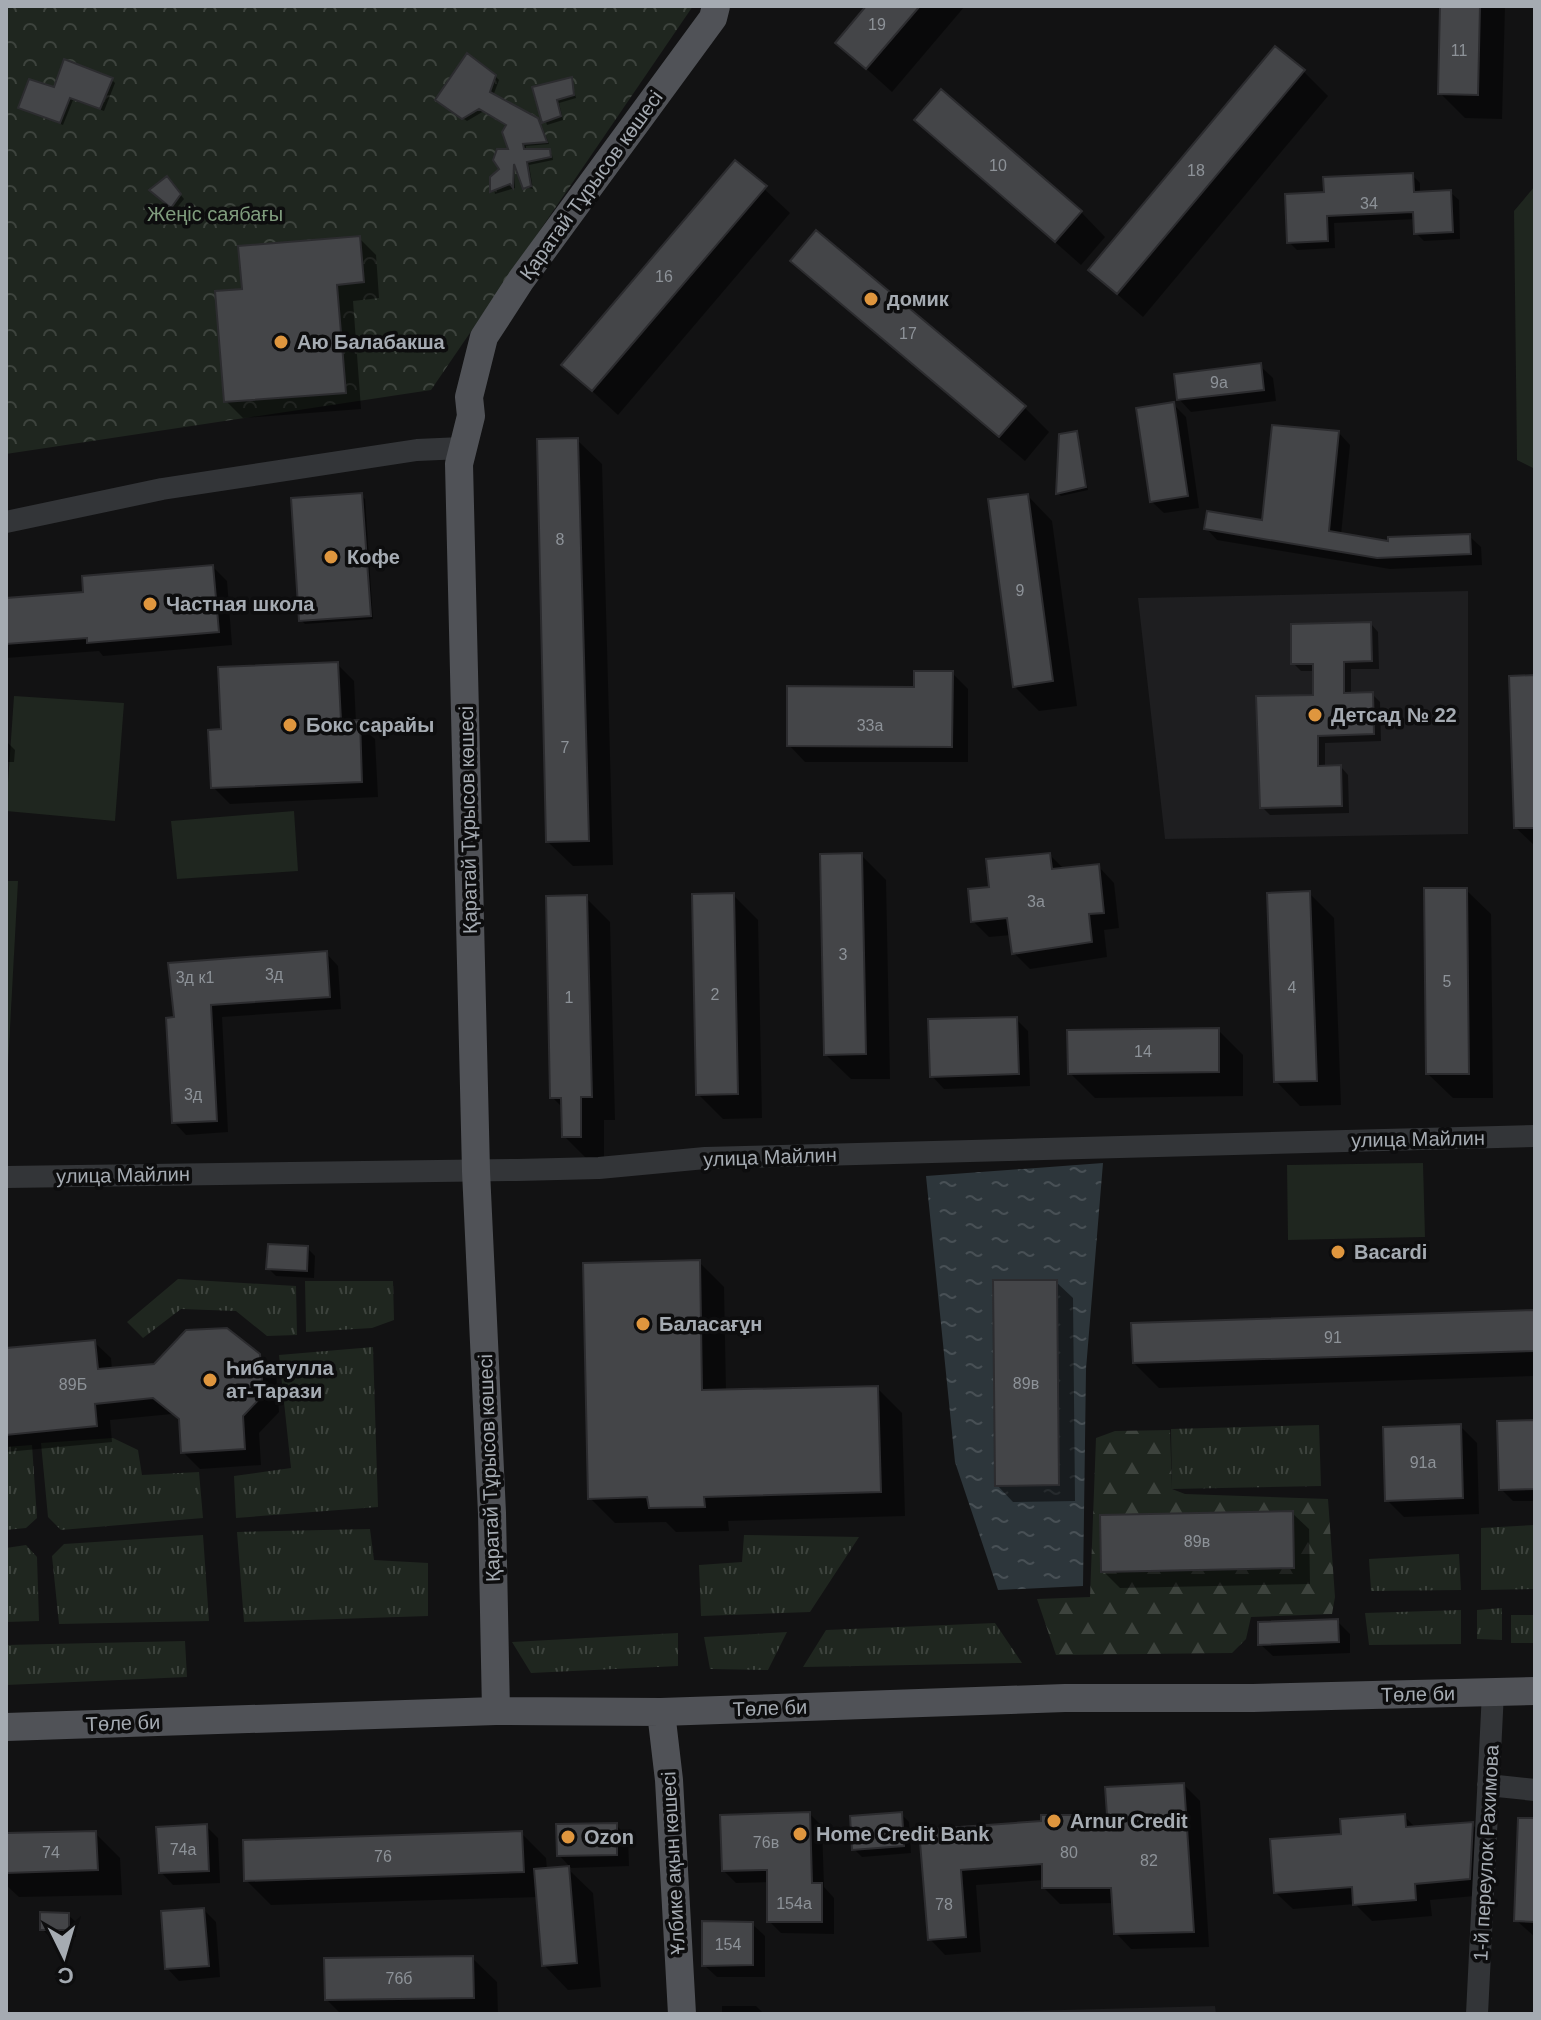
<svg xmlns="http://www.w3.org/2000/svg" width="1541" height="2020" font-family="Arial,sans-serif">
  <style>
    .built { fill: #1e1e20 }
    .grass { fill: url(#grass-tufts) }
    .forest { fill: url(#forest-firs) }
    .park { fill: url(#park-crowns) }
    .garden { fill: #1f261f }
    .water { fill: url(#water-ripples) }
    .shadow { fill: #0007 }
    .building { fill: #444548; stroke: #2c2c2f; stroke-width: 2 }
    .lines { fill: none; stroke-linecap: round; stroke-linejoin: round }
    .minor { stroke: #333538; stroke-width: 22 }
    .major { stroke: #505257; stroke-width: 28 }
    .poi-dot { fill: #df963e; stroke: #0d0d0e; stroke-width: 3 }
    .labels { text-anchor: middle; stroke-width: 7; stroke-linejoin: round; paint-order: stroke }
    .number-label { font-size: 16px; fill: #8d9298 }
    .street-label { font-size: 20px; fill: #a5abb2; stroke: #0d0d0e }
    .park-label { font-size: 20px; fill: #7f9c7d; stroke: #0d0d0e }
    .poi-label { font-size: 20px; font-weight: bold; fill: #a5abb2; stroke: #0d0d0e; text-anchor: start }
  </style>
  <defs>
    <pattern id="grass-tufts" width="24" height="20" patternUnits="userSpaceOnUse" patternTransform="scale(2)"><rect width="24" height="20" fill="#1f261f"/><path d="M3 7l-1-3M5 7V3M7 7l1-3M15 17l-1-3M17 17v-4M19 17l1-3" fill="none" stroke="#3d433d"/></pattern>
    <pattern id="forest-firs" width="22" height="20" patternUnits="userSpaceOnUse" patternTransform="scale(2)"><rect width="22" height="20" fill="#1f261f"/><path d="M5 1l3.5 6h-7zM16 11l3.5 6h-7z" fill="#3d433d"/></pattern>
    <pattern id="park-crowns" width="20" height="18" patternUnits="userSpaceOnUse" patternTransform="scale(2)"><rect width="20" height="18" fill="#1f261f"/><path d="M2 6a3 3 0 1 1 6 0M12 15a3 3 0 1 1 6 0" fill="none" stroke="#3d433d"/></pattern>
    <pattern id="water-ripples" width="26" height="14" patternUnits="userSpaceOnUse" patternTransform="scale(2)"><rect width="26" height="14" fill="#2d363b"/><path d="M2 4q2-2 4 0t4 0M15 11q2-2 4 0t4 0" fill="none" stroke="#485055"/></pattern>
  </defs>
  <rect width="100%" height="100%" fill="#121213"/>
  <!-- built -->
  <path class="built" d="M1468,591V834L1165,839L1138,598Z
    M1215,2006L1216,2014H906Z"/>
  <!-- grass -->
  <path class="grass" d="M178,1279L296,1286L297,1335L267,1336L236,1311L181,1309L143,1338L127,1322Z
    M305,1281H393L394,1320L372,1328L306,1332Z
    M373,1347L378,1507L236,1518L234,1476L291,1468L279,1355Z
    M1319,1425L1321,1486L1172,1489L1171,1429Z
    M113,1438L138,1450L142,1475L199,1472L203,1518L61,1530L48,1517L41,1443Z
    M32,1445L37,1518L26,1528L6,1530V1447Z
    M1535,1525V1589L1481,1590V1528Z
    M370,1529L374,1560L428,1563V1616L244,1622L237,1532Z
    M203,1535L209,1621L59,1624L52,1556L64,1544Z
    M744,1535L859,1537L810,1612L701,1616L699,1565L742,1562Z
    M26,1545L37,1557L39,1621L6,1622V1548Z
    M1459,1554L1461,1590L1371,1591L1369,1559Z
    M1502,1608V1640L1477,1639V1610Z
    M1461,1610V1644L1369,1645L1365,1613Z
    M1511,1615H1535V1643H1511Z
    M995,1623L1022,1663L803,1667L826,1630Z
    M787,1632L768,1670L710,1669L704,1637Z
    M678,1633V1666L531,1673L512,1642Z
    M185,1641L187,1677L6,1685V1645Z"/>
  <!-- forest -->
  <path class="forest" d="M1170,1430L1172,1489L1185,1494L1328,1499L1335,1597L1332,1614L1251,1617L1246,1639L1232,1653L1056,1655L1037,1599L1090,1597L1096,1438L1115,1431Z"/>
  <!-- park -->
  <path class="park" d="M6,6H693L431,390L6,454Z"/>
  <!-- garden -->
  <path class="garden" d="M1535,186V469L1517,460L1514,211Z
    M14,696L124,703L115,821L6,811Z
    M294,811L298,871L177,879L171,821Z
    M6,881H18L6,1102Z
    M1423,1163L1425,1237L1288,1240L1287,1165Z"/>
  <!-- water -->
  <path class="water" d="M1103,1163L1086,1369L1083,1586L998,1590L955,1462L926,1176Z"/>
  <!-- shadow -->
  <path class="shadow" d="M869,6H965L892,92L838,43Z
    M1442,6H1505L1502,119L1465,118L1440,93Z
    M1303,71L1328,96L1143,317L1090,270Z
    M495,76L499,80L493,96L541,124L549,144L526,146V151H549L552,155L553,160L529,165L533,189L525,187L514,165L515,188L495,194L492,178L511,151L508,126L484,111L467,121L441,103Z
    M111,79L115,83L104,111L73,100L63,125L20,107L55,90Z
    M571,80L576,98L559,103L563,120L547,125L535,88Z
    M916,119L1081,212L1105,237L1081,265Z
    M736,163L790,213L618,415L564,365Z
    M1412,175L1420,183V194L1451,193L1459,200L1460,239L1424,241L1416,233L1415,219L1334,223L1335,248L1297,250L1289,242L1326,194Z
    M170,182L184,199L175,210L152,190Z
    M359,238L376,255L379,298L353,301L361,409L243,418L226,401L244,291Z
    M792,261L1024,407L1049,432L1025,461Z
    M1260,366L1273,378L1276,401L1191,412L1179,399Z
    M1173,404L1186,417L1199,508L1164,513L1151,501Z
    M1076,433L1088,490L1061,496L1058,493Z
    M1339,433L1350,445L1341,535L1390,543L1469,536L1481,547L1482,565L1390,569L1217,540L1206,528L1264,522Z
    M577,440L602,464L613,865L573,866L548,842Z
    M362,496L365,499L373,619L305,624L301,620Z
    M1028,496L1052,521L1077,706L1039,711L1014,686Z
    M213,567L227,581L232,645L103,656L99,651L6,658V600L85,594Z
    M1371,624L1378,632L1379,669H1351V695L1372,694L1380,702L1381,741L1325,743V767H1341L1348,775L1349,813L1270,815L1262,807L1316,697L1315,671H1301L1293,663Z
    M337,664L354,681L356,723L375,739L378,797L230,804L213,787L223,731Z
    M952,673L968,689V762H805L789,745Z
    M1535,677V846L1516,828Z
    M6,741L15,750L14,762H6Z
    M861,855L886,880L890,1079H851L826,1055Z
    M1050,855L1065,870L1098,866L1114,883L1119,928L1104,930L1107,957L1030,969L1014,953L1011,935L989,937L973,921L992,888Z
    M1466,890L1491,914L1493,1098H1453L1428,1074Z
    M1309,893L1334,918L1341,1105L1300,1106L1276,1081Z
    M733,895L758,920L762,1118L723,1119L698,1094Z
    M586,898L610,922L615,1120H604V1160H588L564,1136L563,1108L552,1097Z
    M326,953L338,966L341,1009L222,1017L228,1132L186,1135L174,1122L176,1019Z
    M1016,1019L1028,1031L1030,1086L944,1089L932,1076Z
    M1218,1030L1243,1055V1096L1095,1098L1070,1073Z
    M307,1248L315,1256L314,1278L276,1276L268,1268Z
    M699,1262L724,1287L726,1391L877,1388L902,1413L905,1516L728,1521L729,1531L676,1532L666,1522L615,1523L590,1498Z
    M1056,1282L1073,1298L1075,1501L1013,1502L997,1485Z
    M1535,1312V1376L1159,1388L1134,1363Z
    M94,1342L111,1358L112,1370L259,1356L276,1373L279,1412L259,1433L261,1465L200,1469L183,1452L181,1422L172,1414L110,1420L112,1442L6,1452V1350Z
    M1535,1422V1501H1513L1501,1489Z
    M1460,1426L1477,1443L1479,1514L1404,1517L1387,1500Z
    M1292,1513L1309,1529L1310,1584L1120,1588L1103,1571Z
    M1337,1621L1350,1634V1653L1273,1656L1260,1644Z
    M1184,1785L1200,1801L1209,1947L1131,1949L1116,1933L1114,1903L1060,1904L1044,1888V1880L976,1885L981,1952L945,1955L930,1939L922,1832L1109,1817Z
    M810,1814L822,1826L824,1887L834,1898V1934L781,1933L769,1921V1882L736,1883L724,1871Z
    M901,1814L909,1822L911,1853L862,1857L854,1849Z
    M1404,1816L1416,1828L1472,1824L1488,1841L1486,1895L1430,1900L1432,1916L1372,1921L1355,1904L1293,1909L1276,1893L1343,1835Z
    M1535,1821V1937L1516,1920Z
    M616,1825L628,1837L629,1866L571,1868L559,1855Z
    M206,1826L218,1838L220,1883L173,1885L161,1872Z
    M95,1833L120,1858L122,1895L19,1897L6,1885V1835Z
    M521,1833L546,1858L547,1870L568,1869L593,1893L601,1987L568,1990L544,1965L538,1897L271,1905L246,1880Z
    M204,1910L216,1922L220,1977L179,1981L167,1968Z
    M68,1915L76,1922V1937H50L42,1929Z
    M752,1924L765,1936V1977H717L704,1965Z
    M472,1958L497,1982L498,2014H341L327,2000Z
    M722,2006H756L764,2014H722Z"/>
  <!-- building -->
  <path class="building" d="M866,6H920L866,69L835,43Z
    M1440,6H1480L1478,95L1438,94Z
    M1275,46L1305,70L1117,294L1088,270Z
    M467,53L496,75L490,92L538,118L547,142L523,144L524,149H550L551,157L527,162L531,186L523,189L514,164L513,188L510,184L490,192V177L499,169L493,160L497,149H508L502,132L506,125L479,109L462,119L435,100Z
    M64,59L113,78L100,109L70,98L60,123L18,108L29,79L54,87Z
    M572,77L574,95L557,100L561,116L542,123L532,87Z
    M941,89L1082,211L1055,242L914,120Z
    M735,160L767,186L592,391L561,365Z
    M1413,173L1414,192L1451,190L1453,232L1414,234L1413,212L1327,216L1328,241L1287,243L1285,194L1324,192L1323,177Z
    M167,176L181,194L171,208L149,190Z
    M816,230L1026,406L999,437L790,261Z
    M360,236L364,282L337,285L346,393L224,402L215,291L242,289L238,246Z
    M1261,363L1264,390L1177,400L1174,374Z
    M1174,402L1188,496L1150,502L1136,408Z
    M1272,425L1339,431L1329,531L1388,541V537L1470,534L1471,554L1377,558L1204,529L1207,511L1262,520Z
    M1077,431L1086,487L1056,494L1059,434Z
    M578,438L589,841L546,842L537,439Z
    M362,493L371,616L299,621L291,498Z
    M1028,494L1053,681L1013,687L988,499Z
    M213,565L219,632L87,643V638L6,644V598L83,592L82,576Z
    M1371,622L1372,661L1344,662V693L1373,692L1374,734L1318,736V766L1341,765L1342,806L1260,808L1256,696L1313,695V664H1291V624Z
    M338,662L341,721L360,720L362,782L211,788L208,730L221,729L218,667Z
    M914,671H953L952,747L787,746V686L914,687Z
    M1535,675V828H1514L1509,676Z
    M862,853L866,1054L824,1055L820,854Z
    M1050,853L1052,869L1099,864L1104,913L1089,914L1092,942L1012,954L1007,918L971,922L968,889L989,887L986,859Z
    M1424,888H1467L1469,1074H1426Z
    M1310,891L1317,1081L1274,1082L1267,893Z
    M734,893L738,1094L696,1095L692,894Z
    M587,895L592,1097H581V1137H562L561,1098H550L546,896Z
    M327,951L330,997L211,1005L217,1121L172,1123L166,1018L174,1017L168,963Z
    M1017,1017L1019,1074L930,1077L928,1019Z
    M1219,1028V1072L1068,1074L1067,1030Z
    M268,1244L308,1246L307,1271L266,1269Z
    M700,1260L702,1390L878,1386L881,1492L704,1497L705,1507L649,1508L647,1497L588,1499L583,1263Z
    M993,1280H1057L1059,1485L995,1486Z
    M1535,1310V1351L1133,1363L1131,1323Z
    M227,1328L260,1354L263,1395L243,1416L245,1449L181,1453L179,1419L153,1398L95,1404L97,1426L6,1435V1348L95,1340L98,1369L154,1364L186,1330Z
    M1535,1420V1489L1499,1490L1497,1421Z
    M1461,1424L1463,1498L1385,1501L1383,1427Z
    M1293,1511L1294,1568L1101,1572L1100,1515Z
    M1338,1619L1339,1642L1258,1645V1622Z
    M1184,1783L1194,1932L1114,1934L1111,1888H1042V1864L961,1870L966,1937L928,1940L919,1830L1041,1821V1815H1107L1105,1787Z
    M810,1812L812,1883H822V1922H767V1870L722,1871L720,1815Z
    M902,1812L904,1846L852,1850L850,1816Z
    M1405,1814L1406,1827L1473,1822L1470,1879L1415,1884L1416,1900L1353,1905L1352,1887L1274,1893L1270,1839L1341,1834L1340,1819Z
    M1518,1818H1535V1922L1514,1921Z
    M617,1823V1855L557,1856L556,1824Z
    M207,1824L209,1871L159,1873L156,1827Z
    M96,1831L98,1870L6,1873V1833Z
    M522,1831L524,1872L244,1881L243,1840Z
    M569,1866L577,1963L542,1966L534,1869Z
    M204,1908L209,1966L165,1969L161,1911Z
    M40,1912L69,1913V1930H40Z
    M702,1921L753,1922V1965L702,1966Z
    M473,1956L474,1998L325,2000L324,1958Z"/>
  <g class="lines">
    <!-- minor -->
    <path class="minor" d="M6,522L162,489L417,450L462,448
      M6,1177L517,1170L599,1168L705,1158L1535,1136
      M1488,1785L1535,1790
      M1477,2014L1493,1692"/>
    <!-- major -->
    <path class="major" d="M496,1711L492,1513L476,1171L459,464L471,416L469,397L484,337L521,280L713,18L716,6
      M661,1712L669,1780L682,2014
      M6,1727L496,1711L661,1712L1065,1698H1253L1535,1691"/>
  </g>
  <!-- markers -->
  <g class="poi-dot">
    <circle cx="871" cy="299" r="8"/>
    <circle cx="281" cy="342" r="8"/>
    <circle cx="331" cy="557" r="8"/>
    <circle cx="150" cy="604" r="8"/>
    <circle cx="1315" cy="715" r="8"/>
    <circle cx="290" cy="725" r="8"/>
    <circle cx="1338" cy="1252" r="8"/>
    <circle cx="643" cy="1324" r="8"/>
    <circle cx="210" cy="1380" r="8"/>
    <circle cx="1054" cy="1821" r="8"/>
    <circle cx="800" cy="1834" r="8"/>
    <circle cx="568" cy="1837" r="8"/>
  </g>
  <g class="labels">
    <!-- number labels -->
    <g class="number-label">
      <text x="877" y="30">19</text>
      <text x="1459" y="56">11</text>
      <text x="998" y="171">10</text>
      <text x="1196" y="176">18</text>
      <text x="1369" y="209">34</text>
      <text x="664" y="282">16</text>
      <text x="908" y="339">17</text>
      <text x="1219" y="388">9а</text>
      <text x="560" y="545">8</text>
      <text x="1020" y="596">9</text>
      <text x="870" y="731">33а</text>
      <text x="565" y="753">7</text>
      <text x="1036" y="907">3а</text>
      <text x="843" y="960">3</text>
      <text x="274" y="980">3д</text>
      <text x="195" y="983">3д к1</text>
      <text x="1447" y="987">5</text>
      <text x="1292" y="993">4</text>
      <text x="715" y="1000">2</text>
      <text x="569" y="1003">1</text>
      <text x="1143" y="1057">14</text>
      <text x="193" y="1100">3д</text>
      <text x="1333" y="1343">91</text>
      <text x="1026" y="1389">89в</text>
      <text x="73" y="1390">89Б</text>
      <text x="1423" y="1468">91а</text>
      <text x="1197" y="1547">89в</text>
      <text x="766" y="1848">76в</text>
      <text x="183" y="1855">74а</text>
      <text x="51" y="1858">74</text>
      <text x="1069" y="1858">80</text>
      <text x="383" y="1862">76</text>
      <text x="1149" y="1866">82</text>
      <text x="794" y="1909">154а</text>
      <text x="944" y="1910">78</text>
      <text x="728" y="1950">154</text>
      <text x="399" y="1984">76б</text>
    </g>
    <!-- street labels -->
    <g class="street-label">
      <text transform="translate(591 185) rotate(-54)" y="7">Қаратай Тұрысов көшесі</text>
      <text transform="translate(468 820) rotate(-91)" y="7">Қаратай Тұрысов көшесі</text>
      <text transform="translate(1418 1139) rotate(-1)" y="7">улица Майлин</text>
      <text transform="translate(770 1157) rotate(-2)" y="7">улица Майлин</text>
      <text transform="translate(123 1175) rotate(-1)" y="7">улица Майлин</text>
      <text transform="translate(489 1468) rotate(-92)" y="7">Қаратай Тұрысов көшесі</text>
      <text transform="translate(1418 1694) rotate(-1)" y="7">Төле би</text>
      <text transform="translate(770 1708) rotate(-2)" y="7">Төле би</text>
      <text transform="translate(123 1723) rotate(-2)" y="7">Төле би</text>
      <text transform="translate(1486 1853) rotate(-87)" y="7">1-й переулок Рахимова</text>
      <text transform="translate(673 1863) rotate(-93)" y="7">Ұлбике ақын көшесі</text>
    </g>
    <!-- park labels -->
    <g class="park-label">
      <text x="215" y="221">Жеңіс саябағы</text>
    </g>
    <!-- poi labels -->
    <g class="poi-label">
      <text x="887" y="306">домик</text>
      <text x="297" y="349">Аю Балабакша</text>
      <text x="347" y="564">Кофе</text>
      <text x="166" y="611">Частная школа</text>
      <text x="1331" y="722">Детсад № 22</text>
      <text x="306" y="732">Бокс сарайы</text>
      <text x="1354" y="1259">Bacardi</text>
      <text x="659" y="1331">Баласағұн</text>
      <text x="226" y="1375">Һибатулла<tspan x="226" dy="23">ат-Тарази</tspan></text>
      <text x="1070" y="1828">Arnur Credit</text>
      <text x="816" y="1841">Home Credit Bank</text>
      <text x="584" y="1844">Ozon</text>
    </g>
  </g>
  <!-- border -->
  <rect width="1541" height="2020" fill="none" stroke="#a5abb2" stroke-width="16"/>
  <!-- north arrow -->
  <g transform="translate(64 1956) rotate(175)" stroke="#0d0d0e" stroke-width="6" paint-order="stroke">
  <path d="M0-6L14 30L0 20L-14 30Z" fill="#a5abb2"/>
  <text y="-12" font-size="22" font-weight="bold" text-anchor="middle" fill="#a5abb2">С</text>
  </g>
</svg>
